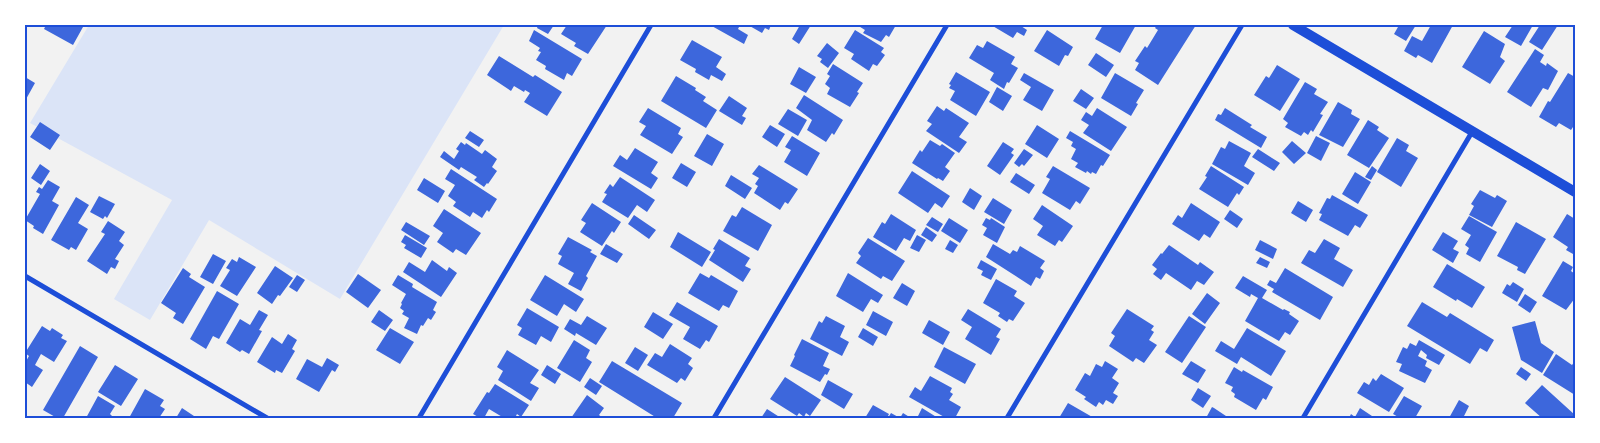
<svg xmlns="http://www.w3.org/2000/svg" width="1600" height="443" font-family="Ubuntu,sans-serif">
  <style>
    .green { fill: #dbe4f7 }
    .building { fill: #3d67dc }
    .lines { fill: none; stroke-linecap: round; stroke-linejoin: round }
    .minor { stroke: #1d4ed8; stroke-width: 5 }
    .secondary { stroke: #1d4ed8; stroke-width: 10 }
    .neatline { fill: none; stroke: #1d4ed8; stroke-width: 2 }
  </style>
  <rect width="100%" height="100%" fill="#f2f2f2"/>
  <!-- green -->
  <path class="green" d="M89,25H504L340,299L209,220L150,320L114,299L172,200L30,123Z"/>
  <!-- building -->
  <path class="building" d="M46,25H80L83,27L73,45L44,29Z
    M538,25H554L548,34L537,28Z
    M567,25H607L588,54L574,46L576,43L561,34Z
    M710,25H740L738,29L748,35L744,44Z
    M748,25H771L769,30L765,28L762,33Z
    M800,25H811L799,44L792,39Z
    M857,25H896L889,37L886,35L881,42L863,33L865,30Z
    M991,25H1021V26L1027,30L1024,36L1017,32L1013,38Z
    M1103,25H1136L1120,53L1095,39Z
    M1157,25H1196L1158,85L1135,70L1139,63L1135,61L1145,46L1147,48L1158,30L1155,28Z
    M1395,25H1416L1406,41L1394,34L1398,27Z
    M1431,25H1453L1432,63L1418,55L1416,58L1404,51L1412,36L1422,41Z
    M1513,25H1533L1521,46L1505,37Z
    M1540,25H1558L1542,50L1529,42Z
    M534,30L582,59L572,76L567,73L564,80L545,69L546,66L536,60L541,52L538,51L540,48L529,41Z
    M855,30L884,48L881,52L885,55L877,66L873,64L869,71L851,59L854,54L844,48Z
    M1047,30L1073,47L1068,56L1065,55L1059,66L1034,51Z
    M1484,31L1505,44L1500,57L1505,61L1490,84L1462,67Z
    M692,40L722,57L716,67L726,74L722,81L711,75L709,80L695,72L696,69L680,60Z
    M987,41L1015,57L1011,64L1018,68L1009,83L1007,82L1004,89L990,80L994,73L969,58L977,45L983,48Z
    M827,43L839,53L828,68L820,62L822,59L817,56Z
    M1535,49L1544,55L1540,62L1546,66L1547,63L1558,71L1548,90L1543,88L1531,107L1507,92Z
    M1096,53L1114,65L1106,77L1088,65Z
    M499,56L533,77L535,75L562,92L547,116L524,102L530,93L525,90L524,92L514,86L511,91L487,75Z
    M833,64L863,83L857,92L859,93L850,107L827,94L830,88L825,84L830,76L827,74Z
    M1277,65L1300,79L1280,111L1254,95L1266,76L1269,78Z
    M799,67L816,77L806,93L790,84Z
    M956,72L990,92L976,116L950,100L955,91L949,88L951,85L949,84Z
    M1024,73L1054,90L1042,111L1023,100L1031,87L1020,80Z
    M1115,73L1144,90L1136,103L1138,104L1131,116L1101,98Z
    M1568,73L1575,77V124L1571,130L1559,123L1556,127L1539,117L1548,101L1550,102Z
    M676,76L696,88L695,90L706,97L703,101L717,110L706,128L661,101Z
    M25,77L35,83L25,101Z
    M1305,82L1317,89L1314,94L1328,102L1320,114L1323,115L1313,132L1311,130L1308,135L1304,132L1301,136L1285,127L1288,123L1283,119Z
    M997,87L1012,96L1003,111L989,102Z
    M1081,89L1094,98L1086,109L1073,101Z
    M804,95L843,120L834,135L832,133L826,142L807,130L812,120L796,108Z
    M729,96L747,108L742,116L746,118L742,125L719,111Z
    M1338,102L1352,110L1351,114L1360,119L1343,147L1319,135Z
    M937,106L944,111L946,108L969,123L959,137L967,142L959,153L926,131L932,124L927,121Z
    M648,108L681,128L678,134L683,137L672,154L640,135L646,126L639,122Z
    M1097,108L1127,127L1111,151L1083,133L1089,125L1081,120L1086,112L1092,116Z
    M1225,108L1252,125L1250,127L1267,137L1261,148L1215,120L1218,114L1221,115Z
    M788,109L807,120L798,136L778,124Z
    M1368,120L1379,127L1377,130L1389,138L1369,168L1347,155Z
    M40,122L60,135L50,150L30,137Z
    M770,125L785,134L777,147L762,137Z
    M1037,125L1059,139L1047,158L1025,144Z
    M470,131L484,140L479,147L465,138Z
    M1070,131L1110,155L1103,166L1101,165L1096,174L1092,172L1091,174L1087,171L1086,173L1075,167L1078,163L1071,159L1076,149L1071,146L1073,142L1066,138Z
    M707,134L724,144L712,166L694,156Z
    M792,136L820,153L807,176L784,162L791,150L785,147Z
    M1316,136L1330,143L1321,161L1307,153Z
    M1397,138L1409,145L1406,151L1418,158L1401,187L1377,172Z
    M930,140L940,146L942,144L955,153L945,167L950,171L943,181L938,178L937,179L912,163L920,150L922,152Z
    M1229,141L1251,153L1244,166L1255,173L1248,185L1212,164L1221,147L1225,149Z
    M1292,141L1306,153L1294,164L1282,152Z
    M461,142L465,145L466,143L482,154L485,150L497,159L492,167L497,171L488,184L487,183L484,187L474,180L477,177L461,167L459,170L440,157L444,151L454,159L459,151L456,149Z
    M1003,142L1014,149L1011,153L1014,155L1000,175L987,166Z
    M635,148L658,162L651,173L658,178L651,189L613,166L620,155L627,160Z
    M1024,149L1033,155L1024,166L1022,164L1019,167L1014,163Z
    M1258,149L1280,163L1274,171L1252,157Z
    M681,163L696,172L687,187L672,178Z
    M40,164L50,171L41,185L31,178Z
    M759,165L798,189L788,204L785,202L780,210L754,193L758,186L755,184L759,178L752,174Z
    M1053,166L1090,188L1080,204L1076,201L1070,210L1042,193L1050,179L1046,177Z
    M1211,166L1244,187L1239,195L1237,193L1228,207L1199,189L1207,177L1205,176Z
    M1372,166L1377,170L1371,180L1365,177Z
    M451,169L497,199L489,212L487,210L482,218L473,212L470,217L453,206L456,202L448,196L455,185L445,179Z
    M912,171L950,196L942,208L935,203L928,213L898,193Z
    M1355,172L1371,182L1358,204L1342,194Z
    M1016,173L1035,185L1029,194L1010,182Z
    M731,175L752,188L745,199L725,186Z
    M620,177L655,200L647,212L637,205L628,218L602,202L607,194L604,193L610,184L613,187Z
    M424,178L445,191L438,203L417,190Z
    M48,180L60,187L52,201L59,205L43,234L33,228L34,226L25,220L40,194L36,192L39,187L42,189Z
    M970,188L982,196L974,210L962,202Z
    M1480,190L1495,198L1497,195L1507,201L1492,227L1469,215L1474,206L1471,204Z
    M1332,195L1368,215L1360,228L1355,225L1348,236L1319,220L1322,214L1319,213L1327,198L1330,199Z
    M99,196L115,204L107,218L105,216L103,219L90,212Z
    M76,197L89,205L78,223L88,229L76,250L71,247L69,250L51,240Z
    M993,198L1012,210L1004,224L984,212Z
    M1298,201L1313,210L1306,222L1291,213Z
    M592,203L621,222L614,233L612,231L602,246L580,232L586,223L581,220Z
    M1191,203L1220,222L1210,238L1204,234L1199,241L1172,224L1178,215L1182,218Z
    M1042,205L1073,226L1062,242L1059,240L1055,246L1037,235L1043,226L1033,219Z
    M742,207L772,225L758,251L723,231L732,215L736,217Z
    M444,209L481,233L466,255L456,249L453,253L437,242L443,233L433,226Z
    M1230,210L1243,219L1237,228L1224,219Z
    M891,214L916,230L910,241L904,238L896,251L873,237L882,222L885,224Z
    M1567,214L1575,219V254H1573L1566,250L1568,247L1553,237Z
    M634,215L656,230L649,239L628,224Z
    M1469,216L1497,232L1480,262L1466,254L1469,248L1465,245L1471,235L1461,229Z
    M932,217L943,224L938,232L926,225Z
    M949,218L968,230L960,243L941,231Z
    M986,218L990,220L991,218L1005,227L997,243L983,235L987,228L982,225Z
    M108,221L125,232L119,241L124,245L115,259L119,261L115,269L111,267L107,274L87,261L105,234L101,232Z
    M406,222L430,236L424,245L401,230Z
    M1516,222L1546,239L1525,274L1517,270L1518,267L1497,256Z
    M926,227L937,235L932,242L921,235Z
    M678,232L711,252L702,267L670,247Z
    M1443,232L1458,241L1453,249L1459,252L1453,263L1432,250Z
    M405,235L427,248L421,258L404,248L406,245L401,242Z
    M917,235L926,240L919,252L910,248Z
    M568,237L592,250L590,252L597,256L586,276L588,278L581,291L568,284L574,273L558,264L562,256L558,254Z
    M868,238L905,261L892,281L883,276L881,279L856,263L861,256L858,253Z
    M719,239L750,258L745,266L751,269L743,282L709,260L715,250L713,249Z
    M1324,239L1340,248L1334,259L1353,270L1343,287L1301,263L1309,250L1315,253Z
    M950,240L958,245L953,253L945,249Z
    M1260,240L1277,249L1273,259L1255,250Z
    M606,244L623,254L617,263L600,254Z
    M993,244L1010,254L1013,250L1017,252L1020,246L1045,261L1040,268L1044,271L1040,279L1036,277L1031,286L986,257Z
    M1169,245L1198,265L1200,262L1214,272L1204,285L1197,281L1191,290L1166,273L1161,280L1153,274L1157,269L1152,265L1161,253L1162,254Z
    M213,254L226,261L213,284L200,277Z
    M239,257L256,267L237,296L220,286L230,270L226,268L232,259L237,262Z
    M1260,257L1270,262L1267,268L1256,263Z
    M432,260L447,271L449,267L457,273L441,297L403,272L409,262L425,272Z
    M981,260L997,269L991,280L981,275L983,271L977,268Z
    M1563,261L1573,267L1571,271L1575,274V298L1566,310L1542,296Z
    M1447,264L1485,287L1472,308L1457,299L1456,301L1433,287Z
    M275,266L293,278L280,296L278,295L272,304L257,293Z
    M183,268L191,274L189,277L205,287L183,324L173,318L176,313L161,303Z
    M1285,268L1333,297L1320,320L1272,292L1274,289L1267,285L1270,280L1276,283Z
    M700,273L709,278L711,275L738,291L729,308L723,305L719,311L688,293Z
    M848,273L883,295L878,303L871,299L863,312L836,296Z
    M358,274L381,290L368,308L346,292Z
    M297,275L305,280L297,292L289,287Z
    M398,275L413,284L412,287L437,302L433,310L436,312L431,320L428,318L423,326L421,325L417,334L404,328L409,318L402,314L404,311L400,308L402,304L401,303L406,294L392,285Z
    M545,275L584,299L576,312L564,304L557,316L530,300Z
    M1243,276L1267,290L1262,298L1283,310L1284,309L1290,312L1289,314L1299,321L1290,335L1285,332L1279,341L1245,321L1258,298L1251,294L1250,297L1235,288Z
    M996,279L1017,291L1014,296L1025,303L1013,321L1009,319L1007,322L998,316L1000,313L983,303Z
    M1513,282L1524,289L1517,302L1502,293L1507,284L1510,286Z
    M902,283L915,291L907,306L893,298Z
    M217,291L239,304L219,339L213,336L206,349L190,339Z
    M1207,293L1220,303L1205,324L1192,314Z
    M1525,294L1537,302L1530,313L1518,305Z
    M677,302L718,326L709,342L706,340L700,349L683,339L690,327L669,315Z
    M1422,302L1447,317L1450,313L1494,340L1487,352L1480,348L1470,364L1407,326Z
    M527,308L559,327L551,342L541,336L536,345L518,335L522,328L517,325Z
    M968,309L1001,329L996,337L1000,339L991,355L965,339L972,327L961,320Z
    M1127,309L1154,326L1151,330L1154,332L1149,340L1157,345L1144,363L1136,358L1133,362L1109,346L1115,336L1111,333Z
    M259,310L268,315L259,330L262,331L249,354L242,350L240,352L226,343L240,319L250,325Z
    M379,310L393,320L385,331L371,322Z
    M873,311L893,322L886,336L866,325Z
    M653,312L673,324L663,339L644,327Z
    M587,316L607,328L596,345L576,333L575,336L564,329L570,319L581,325Z
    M826,316L845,326L840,337L849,342L842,356L810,339L819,321L822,323Z
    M1189,316L1206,327L1182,363L1165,352Z
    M929,320L950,332L943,345L922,333Z
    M1535,321L1541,343L1554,352L1542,373L1521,360L1512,327Z
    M42,326L50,331L52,328L63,335L61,338L67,341L54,362L41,354L35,365L43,370L32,387L25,382V363L29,356L25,353Z
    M390,328L414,342L400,364L376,350Z
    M863,328L878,337L873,346L858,337Z
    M1247,328L1286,351L1271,376L1241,357L1237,364L1215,351L1221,341L1234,349Z
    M288,334L297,340L292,349L295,351L282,373L276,370L275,373L257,362L272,337L282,344Z
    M802,339L829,353L823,366L830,369L827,375L825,374L820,382L790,366L795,356L794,355Z
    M574,340L590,350L586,358L592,362L580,382L557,368Z
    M1419,340L1445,355L1439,365L1426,358L1427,355L1421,350L1418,356L1427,361L1425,366L1432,370L1425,383L1399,371L1402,364L1396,362L1403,347L1407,349L1410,343L1416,346Z
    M670,344L692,358L688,364L693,368L685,381L681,378L677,383L647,365L655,353L662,357Z
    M80,346L98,357L63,418H57L43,410Z
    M635,347L648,355L638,371L625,363Z
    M944,347L976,364L965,384L934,367Z
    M507,350L539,370L530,383L539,388L531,401L498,380L503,371L497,367Z
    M1556,354L1572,365L1575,361V395L1543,375Z
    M327,358L339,365L335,372L332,370L319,392L296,379L307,359L322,367Z
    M612,361L682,403L673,418H657L599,382Z
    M1105,361L1118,369L1112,378L1119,383L1113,393L1118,396L1113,404L1106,400L1103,405L1099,402L1096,407L1084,399L1086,397L1075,390L1085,373L1090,376L1096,364L1102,367Z
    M1191,361L1206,370L1198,383L1182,374Z
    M115,365L138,379L121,406L98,392Z
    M547,365L561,374L555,384L541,375Z
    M1234,367L1242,372L1243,370L1273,387L1266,400L1263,398L1256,410L1234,397L1235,394L1231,391L1233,387L1225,383Z
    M1521,367L1531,374L1526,381L1516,374Z
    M1381,374L1404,388L1389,412L1357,393L1364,382L1369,385L1373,378L1376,381Z
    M930,376L952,388L950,392L953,394L949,400L961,407L955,418H946L909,397L915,387L921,391Z
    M785,377L821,400L810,416L806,413L804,417L799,413L797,416L770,399Z
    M590,378L602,386L596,395L584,387Z
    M828,380L853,394L844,409L821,395Z
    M495,384L529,405L521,417L517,414L515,418H504L489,409L484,418H480L473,414L487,392L489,393Z
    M1542,385L1575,415V418H1542L1526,404L1525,403Z
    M1198,388L1211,396L1203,408L1191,400Z
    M145,389L164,400L160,406L165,409L159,418H129Z
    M587,395L604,408L599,415L603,418H571Z
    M98,396L115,406L110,414L112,416L111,418H86Z
    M1404,396L1422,406L1415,418H1400L1393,414Z
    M1459,400L1469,406L1463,418H1449Z
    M1068,403L1094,418H1059Z
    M873,405L889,414L887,418H865Z
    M1212,407L1214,408L1229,418H1206Z
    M182,408L197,418H176Z
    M922,408L938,418H917Z
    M1360,408L1375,418H1349L1351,414L1355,417Z
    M767,409L781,418H761Z
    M891,413L900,418L903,413L911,418H888Z"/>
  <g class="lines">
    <!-- minor -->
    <path class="minor" d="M25,276L267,418
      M419,418L651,25
      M714,418L947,25
      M1007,418L1242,25
      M1303,418L1472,132"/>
    <!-- secondary -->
    <path class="secondary" d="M1293,25L1575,192"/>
  </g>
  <!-- border -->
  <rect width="1600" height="443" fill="none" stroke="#ffffff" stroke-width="52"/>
  <rect x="26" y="26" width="1548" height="391" class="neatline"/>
</svg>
